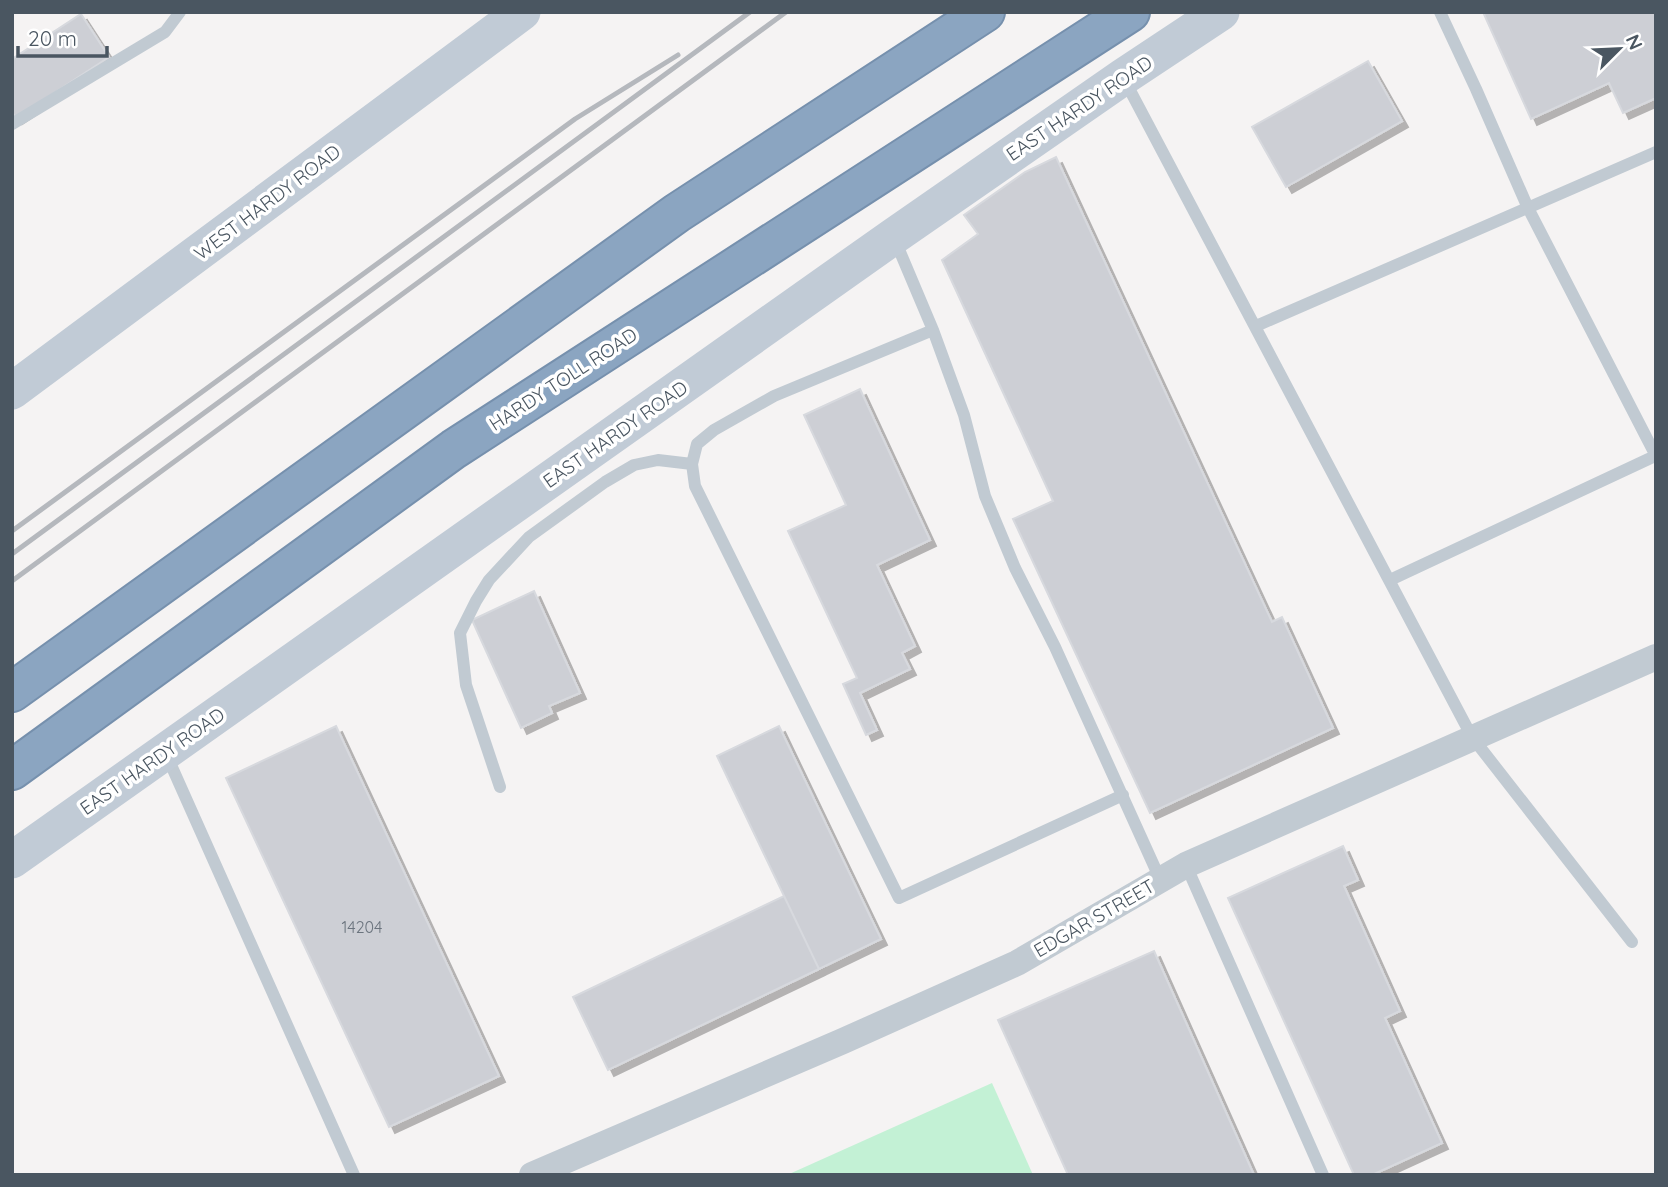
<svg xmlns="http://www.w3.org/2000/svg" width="1668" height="1187" font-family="Quicksand,sans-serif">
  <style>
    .green { fill: #c3f1d5 }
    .building { fill: #cdcfd5; stroke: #d7d9de; stroke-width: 2; filter: url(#shadow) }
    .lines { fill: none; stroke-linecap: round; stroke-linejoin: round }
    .motorway-casing { stroke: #7690ad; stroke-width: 42 }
    .service { stroke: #c1cad2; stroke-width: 12 }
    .minor { stroke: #c1cad2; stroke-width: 26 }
    .secondary { stroke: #c1cbd6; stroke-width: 37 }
    .motorway { stroke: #8ba5c1; stroke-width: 38 }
    .rail { stroke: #b5b8bd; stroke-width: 5 }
    .labels { text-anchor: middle; stroke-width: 7; stroke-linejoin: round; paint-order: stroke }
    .number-label { font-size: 16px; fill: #6b747e }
    .street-label { font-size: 19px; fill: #4a5661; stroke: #fff }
  </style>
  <defs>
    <filter id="shadow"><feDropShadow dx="6" dy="6" stdDeviation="0" flood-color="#0004"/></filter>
  </defs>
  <rect width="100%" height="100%" fill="#f5f3f3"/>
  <!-- green -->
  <path class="green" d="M992,1083L1033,1175H787Z"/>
  <!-- building -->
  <path class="building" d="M1483,12H1656V98L1623,113L1609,83L1531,119Z
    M81,14L109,57L16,118L12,112V59Z
    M1368,61L1402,121L1286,187L1252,127Z
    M1056,157L1272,622L1282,617L1333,728L1150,813L1013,519L1053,501L942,260L978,234L964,215L1025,172Z
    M860,389L930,540L877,565L915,646L902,653L910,669L860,693L877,730L866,735L843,684L857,678L788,531L846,505L804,415Z
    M534,591L580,693L549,706L552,713L521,728L472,620Z
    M336,726L499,1076L389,1127L226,778Z
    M779,726L881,939L819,969L717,756Z
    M1343,846L1358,880L1344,886L1400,1011L1385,1018L1442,1143L1372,1175H1354L1228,898Z
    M784,896L819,969L608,1070L573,997Z
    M1154,951L1254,1175H1068L998,1020Z"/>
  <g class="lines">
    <!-- motorway casing -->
    <g class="motorway-casing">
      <path id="motorway" d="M12,692L677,213L985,12
        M12,770L454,449L1130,12"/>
    </g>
    <!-- service -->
    <path class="service" d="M1440,12L1476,89L1528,208L1656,456
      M1124,79L1472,737L1632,942
      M12,124L165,32L180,12
      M895,240L933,330L964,415L985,496L1015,568L1055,647L1160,879
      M1256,326L1656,152
      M933,330L774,396L714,430L697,444L692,464L695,486L899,898L1123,795
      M1390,580L1655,456
      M167,756L354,1175
      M500,787L466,685L460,633L476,601L489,580L529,537L605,482L634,465L658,460L692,464
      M1186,865L1323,1175"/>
    <!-- minor -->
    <path class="minor" d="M532,1175L843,1041L1017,963L1186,865L1656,657"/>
    <!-- secondary -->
    <path class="secondary" d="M12,391L522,12
      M12,860L894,236L1123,77L1221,12"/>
    <!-- motorway -->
    <use href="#motorway" class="motorway"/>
    <!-- rail -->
    <path class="rail" d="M12,531L575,119L678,55
      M12,554L750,12
      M12,581L786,12"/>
  </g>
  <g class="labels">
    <!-- number labels -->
    <g class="number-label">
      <text x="362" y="933">14204</text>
    </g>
    <!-- street labels -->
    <g class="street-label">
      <text transform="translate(1079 108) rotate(-34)" y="7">EAST HARDY ROAD</text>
      <text transform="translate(267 202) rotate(-37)" y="7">WEST HARDY ROAD</text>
      <text transform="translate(563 379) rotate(-33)" y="7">HARDY TOLL ROAD</text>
      <text transform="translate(615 434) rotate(-35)" y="7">EAST HARDY ROAD</text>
      <text transform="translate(152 761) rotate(-35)" y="7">EAST HARDY ROAD</text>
      <text transform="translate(1094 918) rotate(-30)" y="7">EDGAR STREET</text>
    </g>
  </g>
  <!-- border -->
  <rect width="1668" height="1187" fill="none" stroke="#4a5661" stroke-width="28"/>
  <!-- north arrow -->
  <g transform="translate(1619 49) rotate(66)" stroke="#ffffff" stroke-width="5" paint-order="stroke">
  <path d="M0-5L12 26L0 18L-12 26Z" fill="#4a5661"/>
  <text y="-10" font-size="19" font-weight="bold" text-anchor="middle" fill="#4a5661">N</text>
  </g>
  <!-- scale -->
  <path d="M18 46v10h89v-10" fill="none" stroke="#4a5661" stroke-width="3.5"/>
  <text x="28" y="46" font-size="21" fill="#4a5661" stroke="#ffffff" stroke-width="5" paint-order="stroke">20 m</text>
</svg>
